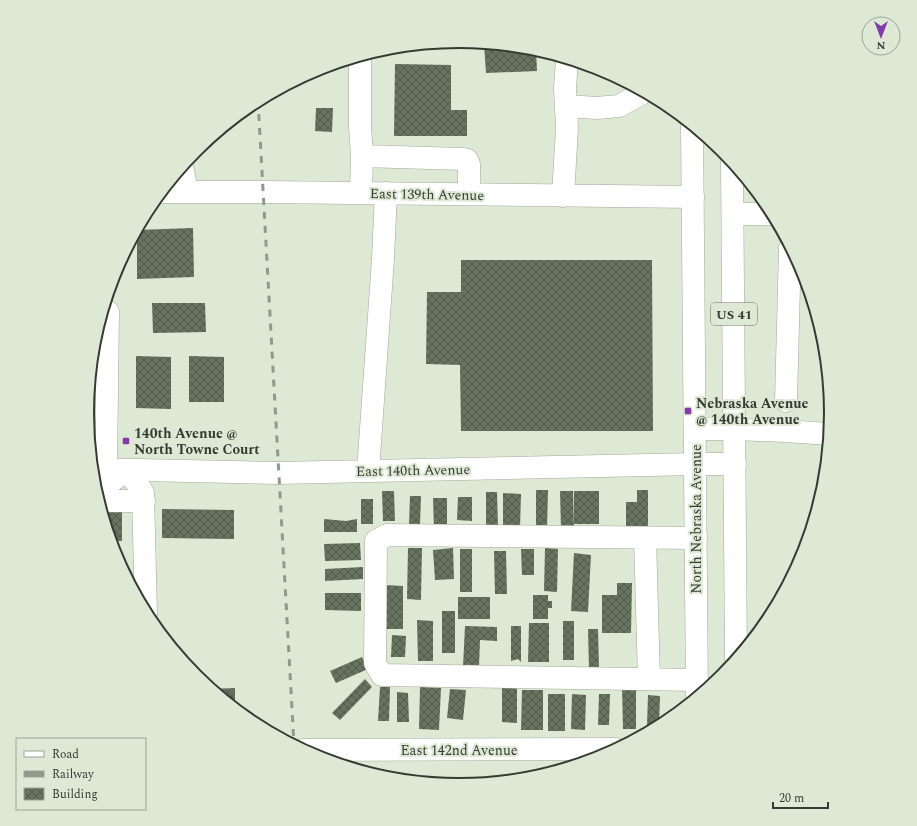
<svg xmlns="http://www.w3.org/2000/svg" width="917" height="826" font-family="Spectral,serif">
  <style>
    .building { fill: url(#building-cross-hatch) }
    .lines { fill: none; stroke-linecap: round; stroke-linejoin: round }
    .minor-casing { stroke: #9faa96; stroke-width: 23 }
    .major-casing { stroke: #9faa96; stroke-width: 23 }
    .minor { stroke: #fff; stroke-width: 22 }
    .major { stroke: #fff; stroke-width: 22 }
    .rail { stroke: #919a8a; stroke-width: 3; stroke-dasharray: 7 7; stroke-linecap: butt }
    .poi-dot { fill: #843aac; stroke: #dde9d4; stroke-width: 1.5 }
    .labels { text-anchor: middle; stroke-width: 4; stroke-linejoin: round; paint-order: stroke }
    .shield { fill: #dde9d4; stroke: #686f63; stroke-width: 1 }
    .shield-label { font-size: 13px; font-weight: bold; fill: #363b32 }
    .street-label { font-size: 14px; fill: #363b32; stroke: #dde9d4 }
    .poi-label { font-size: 14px; font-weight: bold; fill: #363b32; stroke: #dde9d4; text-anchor: start }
    .rim { fill: none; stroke: #363b32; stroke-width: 2 }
  </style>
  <defs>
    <pattern id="building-cross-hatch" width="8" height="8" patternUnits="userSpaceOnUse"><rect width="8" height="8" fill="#67725f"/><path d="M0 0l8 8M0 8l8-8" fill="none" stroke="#515a4b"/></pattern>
  </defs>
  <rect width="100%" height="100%" fill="#dde9d4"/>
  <!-- building -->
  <path class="building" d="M484,44L536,50L537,71L486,73Z
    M395,64L451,65V110H467V136H394Z
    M316,108H333L332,132L315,131Z
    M193,228L194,277L137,279V230Z
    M461,260H652L653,431H461L460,365L426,364L427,292H461Z
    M152,303H205L206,332L153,333Z
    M136,356L171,357V409L136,408Z
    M189,356L224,357V402H189Z
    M536,490H548L547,529L536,528Z
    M637,490H648V526H626V502H637Z
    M382,491H394L395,521H383Z
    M560,491H573L574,529H561Z
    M574,491H599V524H574Z
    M486,492H497L498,528H486Z
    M503,493L521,494L520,528H503Z
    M410,496H421L420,525H409Z
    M458,497H472V521L457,520Z
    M433,498H447V528L434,529Z
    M361,499H373V524H361Z
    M100,506H122V541H110Z
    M162,509L234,510V539L162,538Z
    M324,519L346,521L357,519V532H324Z
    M360,543L361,560L325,561L324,544Z
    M408,548H422L421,600L407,599Z
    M453,548L454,579L435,580L433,550Z
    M545,548L558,549L557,592L544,591Z
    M460,549H472V592H460Z
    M521,549H534V575H522Z
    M494,551H506L507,594H495Z
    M114,552H121V567L115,555Z
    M574,553L591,555L588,612L571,611Z
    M363,567V579L325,581V569Z
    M617,583H632L631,633H602V595H617Z
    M385,585L403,586V629H385Z
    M325,593H361V611L325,610Z
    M533,595H548V601H552V608H548V619H533Z
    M458,597H490V619H458Z
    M442,611H455V653H442Z
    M417,620L433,621V661H418Z
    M563,621H574V660H563Z
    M529,623H549V662H528Z
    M465,626L497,627V641L480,640L479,667H463Z
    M511,626H521V662L518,659L511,661Z
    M588,629H598L599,668L589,669Z
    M392,635L406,636L405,657H391Z
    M362,657L368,669L336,683L330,671Z
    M365,679L372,687L340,720L332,713Z
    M502,685L517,686V723L502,722Z
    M380,687H390L389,721H378Z
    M420,687L441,688L439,730L419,729Z
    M622,687H636V729H623Z
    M235,688V709L211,689Z
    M450,689L466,690L463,720L447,718Z
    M522,690H543V730H521Z
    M397,692L408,693L409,722H397Z
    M548,694H565V731H548Z
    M572,694L586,695L585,730L571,729Z
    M599,694H610L609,725H598Z
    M648,695L660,696L659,726L657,727L647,726Z"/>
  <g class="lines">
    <!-- minor casing -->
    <g class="minor-casing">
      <path id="minor" d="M360,56V126L362,156
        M566,106L597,108L619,106L641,94L643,92
        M182,166L187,192
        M161,192H264L693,197
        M361,193L362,156L463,159L467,160L469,164V194
        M563,196L567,128L565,89L567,59
        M733,214H772
        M786,401L790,248
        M735,429L786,431L828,434
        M92,469L279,473L696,464H735
        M106,469L108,312
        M368,471L383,259L386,193
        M98,499L111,482L126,470L136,482L143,493L146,614
        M98,501H144
        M645,538L649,679
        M696,538L387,535L376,541L375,663L382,675L697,680
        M303,750L615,749"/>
    </g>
    <!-- major casing -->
    <g class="major-casing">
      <path id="major" d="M692,126L697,696
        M732,163L736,659
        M695,429H735"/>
    </g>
    <!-- minor -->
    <use href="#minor" class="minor"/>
    <!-- major -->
    <use href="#major" class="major"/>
    <!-- rail -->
    <path class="rail" d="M258,100L294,745"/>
  </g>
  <!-- markers -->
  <g class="poi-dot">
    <rect x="684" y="407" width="8" height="8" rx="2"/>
    <rect x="122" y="437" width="8" height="8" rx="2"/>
  </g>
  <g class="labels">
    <!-- shield labels -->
    <rect class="shield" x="711" y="303" width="46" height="22" rx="3"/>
    <g class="shield-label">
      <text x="734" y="319">US 41</text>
    </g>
    <!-- street labels -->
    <g class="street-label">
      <text transform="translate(427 194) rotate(1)" y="5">East 139th Avenue</text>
      <text transform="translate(413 470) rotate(-1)" y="5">East 140th Avenue</text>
      <text transform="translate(696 519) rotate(-90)" y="5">North Nebraska Avenue</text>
      <text x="459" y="755">East 142nd Avenue</text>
    </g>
    <!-- poi labels -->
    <g class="poi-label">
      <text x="696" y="408">Nebraska Avenue<tspan x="696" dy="16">@ 140th Avenue</tspan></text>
      <text x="134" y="438">140th Avenue @<tspan x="134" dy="16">North Towne Court</tspan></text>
    </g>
  </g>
  <!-- crop -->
  <path d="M0 0H917V826H0ZM94 413a365 365 0 1 1 730 0a365 365 0 1 1-730 0Z" fill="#dde9d4" fill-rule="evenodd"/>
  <path class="rim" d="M94 413a365 365 0 1 1 730 0a365 365 0 1 1-730 0Z"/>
  <!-- legend -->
  <rect x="16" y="738" width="130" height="72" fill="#dde9d4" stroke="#9aa393"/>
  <rect x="24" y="751" width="20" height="6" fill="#ffffff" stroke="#9aa393"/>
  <text x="52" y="758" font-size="12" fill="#363b32">Road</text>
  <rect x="24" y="771" width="20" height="6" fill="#919a8a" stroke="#9aa393"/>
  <text x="52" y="778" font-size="12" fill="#363b32">Railway</text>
  <rect x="24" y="788" width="20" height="12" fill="url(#building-cross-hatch)" stroke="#9aa393"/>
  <text x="52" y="798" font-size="12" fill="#363b32">Building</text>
  <!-- north arrow -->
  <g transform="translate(881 36) rotate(180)"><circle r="19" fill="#dde9d4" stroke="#9aa393"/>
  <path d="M0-3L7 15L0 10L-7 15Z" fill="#843aac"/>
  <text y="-6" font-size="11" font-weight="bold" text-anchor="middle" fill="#363b32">N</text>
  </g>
  <!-- scale -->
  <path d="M773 802v6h55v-6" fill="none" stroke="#363b32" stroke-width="2"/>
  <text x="779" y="802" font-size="12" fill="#363b32" stroke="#dde9d4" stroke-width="3" paint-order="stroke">20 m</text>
</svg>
